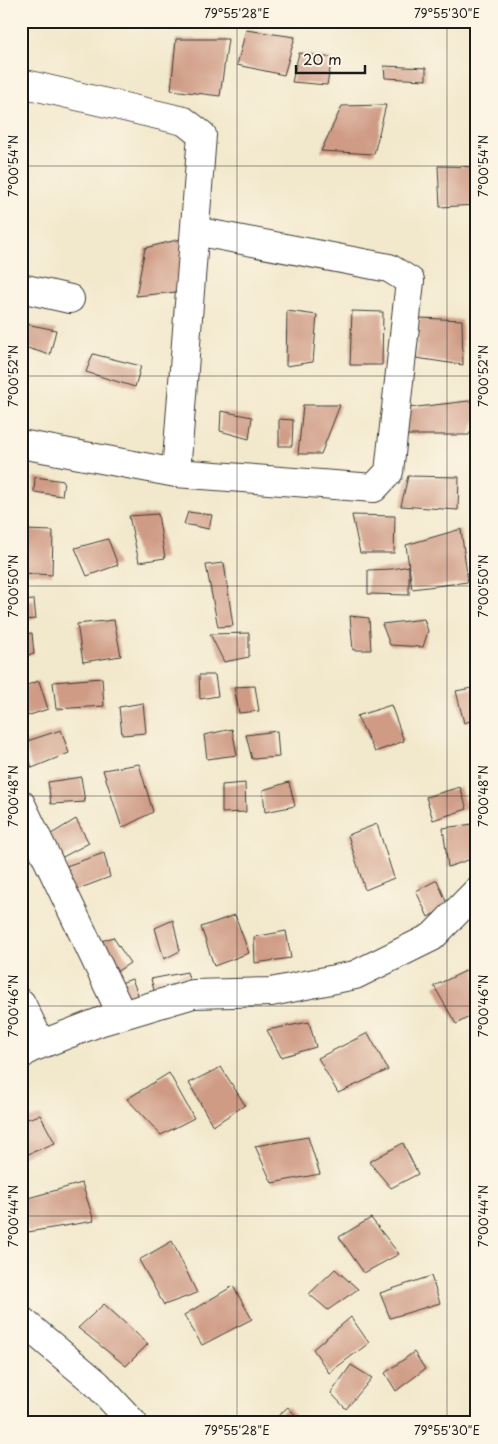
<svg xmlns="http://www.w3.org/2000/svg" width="498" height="1444" font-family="'Playpen Sans',sans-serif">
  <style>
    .building { fill: #cf9b85 }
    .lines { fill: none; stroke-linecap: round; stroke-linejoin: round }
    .minor-casing { stroke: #3c3b36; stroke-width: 30 }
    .minor { stroke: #fff; stroke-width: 28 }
    .ticks { fill: none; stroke: #1c1c1c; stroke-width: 1; stroke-opacity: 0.45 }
    .neatline { fill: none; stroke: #1c1c1c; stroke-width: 2 }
    .ticks-label { font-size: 12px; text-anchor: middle; fill: #1c1c1c }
  </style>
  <rect width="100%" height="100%" fill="#fcf5e5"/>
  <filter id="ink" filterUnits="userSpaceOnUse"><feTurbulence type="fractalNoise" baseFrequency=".02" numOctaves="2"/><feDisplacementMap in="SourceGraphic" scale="10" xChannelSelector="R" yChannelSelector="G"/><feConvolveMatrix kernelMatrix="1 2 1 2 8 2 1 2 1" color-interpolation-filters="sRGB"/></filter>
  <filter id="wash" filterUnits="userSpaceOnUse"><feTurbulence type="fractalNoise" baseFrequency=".0096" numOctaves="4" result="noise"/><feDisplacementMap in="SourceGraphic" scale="20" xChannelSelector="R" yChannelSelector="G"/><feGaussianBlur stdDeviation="1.12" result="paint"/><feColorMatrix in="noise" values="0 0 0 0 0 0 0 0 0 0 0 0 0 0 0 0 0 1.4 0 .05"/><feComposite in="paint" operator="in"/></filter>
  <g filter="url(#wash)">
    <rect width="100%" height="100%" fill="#f2e8cc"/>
    <g id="blocks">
      <!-- building -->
      <path class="building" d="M246,30L295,37L284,75L237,65Z
        M176,39H228L220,96L171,90Z
        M299,53L332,58L327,85L292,82Z
        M384,66L426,68V80L385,78Z
        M386,105L374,154L321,151L342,106Z
        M438,166L477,167V205L440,207Z
        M189,237L176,292L136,296L145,248Z
        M287,311L317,315L313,362L286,366Z
        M352,311L383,312L382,365H350Z
        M420,318L462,320L463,365L416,358Z
        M21,323L56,330L50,355L21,346Z
        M93,354L141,366L135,387L86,372Z
        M477,400V418L469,435H403L409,408Z
        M303,405H340L321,454H298Z
        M221,411L252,417L249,439L220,431Z
        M279,419L293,420L292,446H279Z
        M473,463L477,464V506H475Z
        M408,476L459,477L458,510L401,506Z
        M35,477L64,481L62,496L34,492Z
        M188,512L212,515L209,529L184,524Z
        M158,514L165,558L139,562L129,516Z
        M352,515L395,516L394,553H360Z
        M461,529L468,582L412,589L406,545Z
        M24,530L53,531L52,575L23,573Z
        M108,539L118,565L87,576L75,548Z
        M224,563L233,626L218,627L206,565Z
        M409,566V595L368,594V570L392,569Z
        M34,600L36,619L21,620V601Z
        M350,616L369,618L371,650H353Z
        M424,619L428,631L423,647L390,645L382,624Z
        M114,620L121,656L83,662L77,624Z
        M32,633L34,654L21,656V634Z
        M249,633V657L224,662L210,634Z
        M199,675H215L218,696L200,699Z
        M102,678L104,706L56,709L53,682Z
        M39,681L48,709L21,718V687Z
        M255,686L259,711L239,713L234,687Z
        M477,687V719L464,723L456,691Z
        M143,703L146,733L122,735L119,707Z
        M391,705L404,741L375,752L357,716Z
        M232,729L237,755L207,759L204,735Z
        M61,730L69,753L32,768L24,742Z
        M277,731L279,757L252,759L246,735Z
        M139,764L153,812L122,828L103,770Z
        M81,777L85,802L51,804L48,782Z
        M289,782L295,806L265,812L263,790Z
        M245,783L246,812L222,813V785Z
        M460,787L467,809L433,820L426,797Z
        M76,819L89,843L61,858L48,836Z
        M377,824L394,878L365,890L348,835Z
        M473,824L477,833V857L448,867L443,828Z
        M104,853L110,877L70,892L66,866Z
        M437,880L448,906L428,917L416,891Z
        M235,915L249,953L214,966L201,927Z
        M173,920L180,951L164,959L155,928Z
        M286,931L291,958L255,963L254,937Z
        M113,937L130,963L113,974L96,943Z
        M476,966L477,1013L456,1024L434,986Z
        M187,972L191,987L155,994L151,979Z
        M132,979L141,1002L128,1008L115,985Z
        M309,1022L316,1047L281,1057L267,1030Z
        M368,1033L388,1070L338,1093L318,1058Z
        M221,1067L245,1105L213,1126L189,1083Z
        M169,1073L194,1118L161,1135L127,1099Z
        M40,1115L55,1143L21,1157V1121Z
        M308,1137L320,1174L272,1183L255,1146Z
        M403,1143L418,1174L391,1188L369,1162Z
        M82,1183L94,1221L28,1232L21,1200Z
        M371,1218L399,1254L364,1273L339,1237Z
        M172,1241L197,1293L164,1305L139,1260Z
        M335,1269L358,1289L328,1310L309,1294Z
        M431,1276L440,1303L390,1318L380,1293Z
        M233,1286L252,1319L202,1345L184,1315Z
        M104,1304L148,1344L126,1366L78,1328Z
        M351,1317L369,1343L329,1373L313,1349Z
        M414,1352L425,1369L396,1391L385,1373Z
        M351,1365L372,1378L346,1409L331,1393Z
        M288,1407L302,1423H270Z"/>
    </g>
  </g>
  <g filter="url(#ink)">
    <use href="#blocks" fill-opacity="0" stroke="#3c3b36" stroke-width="1"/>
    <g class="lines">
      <!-- minor casing -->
      <g class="minor-casing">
        <path id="minor" d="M21,83L184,121L202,135L176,473
          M21,288L70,299
          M21,444L176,473L374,488L389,472L410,281L389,268L195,231
          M21,804L122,1015
          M21,1003L41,1044
          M21,1055L29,1049L102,1021L193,994L271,992L355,975L432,937L477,891
          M21,1320L97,1384L133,1423"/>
      </g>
      <!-- minor -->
      <use href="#minor" class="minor"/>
    </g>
  </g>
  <!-- ticks -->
  <path class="ticks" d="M28,21V1423M237,21V1423M447,21V1423M21,166H477M21,376H477M21,586H477M21,796H477M21,1006H477M21,1216H477"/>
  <!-- margin -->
  <rect width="498" height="1444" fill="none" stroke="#fcf5e5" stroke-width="55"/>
  <!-- scale -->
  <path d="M296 65v8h69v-8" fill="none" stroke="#1c1c1c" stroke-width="2.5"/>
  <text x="303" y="65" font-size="15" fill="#1c1c1c" stroke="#fcf5e5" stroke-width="4" paint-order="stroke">20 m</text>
  <rect x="28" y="28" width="442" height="1388" class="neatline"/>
  <g class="ticks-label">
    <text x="237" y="18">79°55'28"E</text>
    <text x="447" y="18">79°55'30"E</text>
    <text transform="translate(14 166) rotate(-90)" y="4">7°00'54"N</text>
    <text transform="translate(484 166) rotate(-90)" y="4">7°00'54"N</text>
    <text transform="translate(14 376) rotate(-90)" y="4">7°00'52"N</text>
    <text transform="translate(484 376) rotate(-90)" y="4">7°00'52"N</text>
    <text transform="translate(14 586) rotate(-90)" y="4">7°00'50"N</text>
    <text transform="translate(484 586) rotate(-90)" y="4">7°00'50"N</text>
    <text transform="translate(14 796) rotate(-90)" y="4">7°00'48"N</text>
    <text transform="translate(484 796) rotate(-90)" y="4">7°00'48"N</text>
    <text transform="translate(14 1006) rotate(-90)" y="4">7°00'46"N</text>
    <text transform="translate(484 1006) rotate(-90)" y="4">7°00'46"N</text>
    <text transform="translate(14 1216) rotate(-90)" y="4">7°00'44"N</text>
    <text transform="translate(484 1216) rotate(-90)" y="4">7°00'44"N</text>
    <text x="237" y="1435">79°55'28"E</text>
    <text x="447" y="1435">79°55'30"E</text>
  </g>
</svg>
